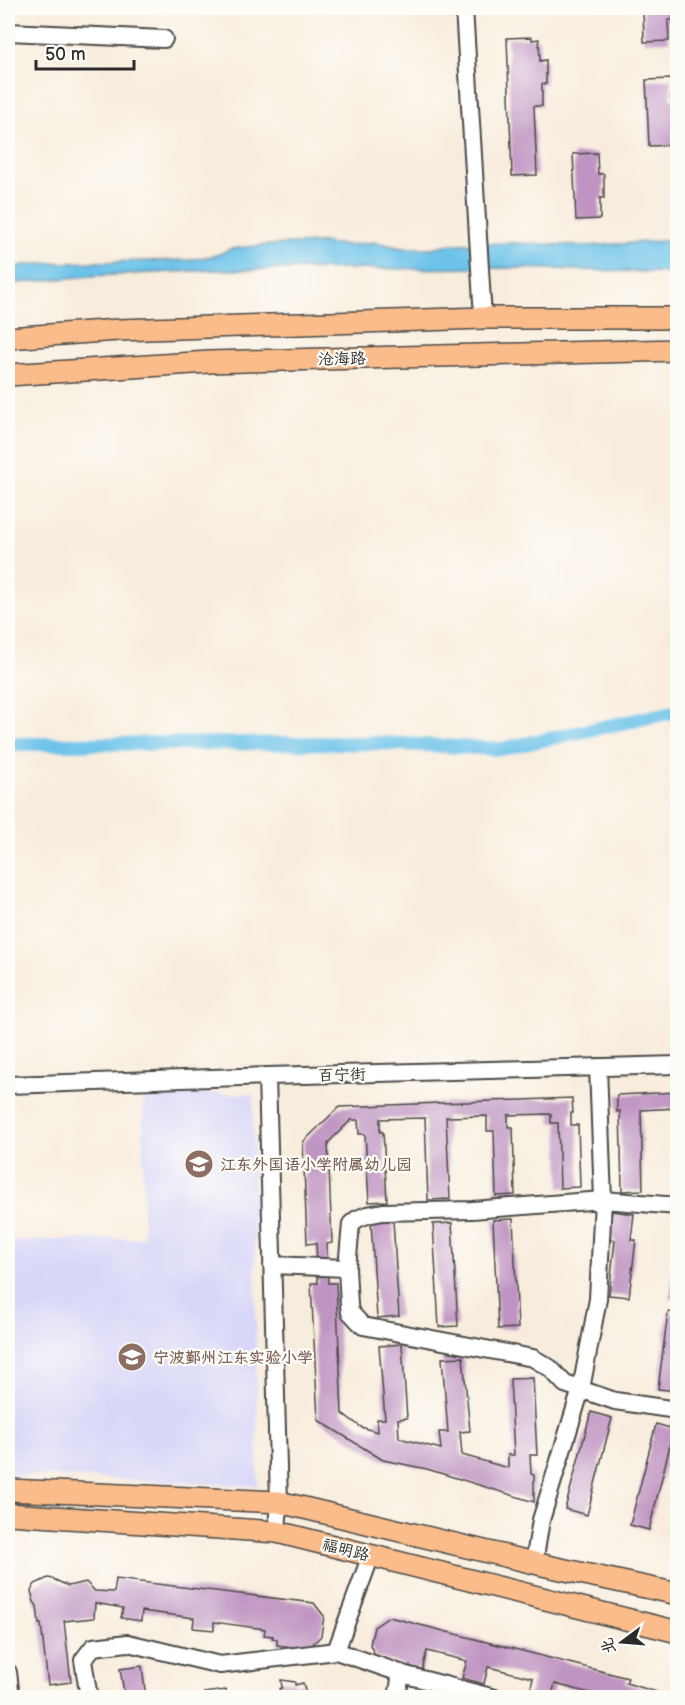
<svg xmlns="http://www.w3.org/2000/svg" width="685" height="1705" font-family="'Balsamiq Sans','LXGW WenKai TC',sans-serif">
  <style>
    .built { fill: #d8d7f8 }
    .water { fill: #6cc2e9; stroke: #4c768a; stroke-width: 1.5 }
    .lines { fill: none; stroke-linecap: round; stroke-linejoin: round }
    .canal { stroke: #6cc2e9; stroke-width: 14 }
    .building { fill: #bf94c2 }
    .minor-casing { stroke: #4a4846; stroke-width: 20 }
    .major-casing { stroke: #4a4846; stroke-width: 24 }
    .minor { stroke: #fff; stroke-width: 16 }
    .major { stroke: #f9bc8a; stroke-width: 21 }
    .labels { text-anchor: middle; stroke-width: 4.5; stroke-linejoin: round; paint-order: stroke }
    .street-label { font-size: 16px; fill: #2b2b2b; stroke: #fdfcf7 }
    .education-label { font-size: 16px; font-weight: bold; fill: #785e54; stroke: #fdfcf7; text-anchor: start }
  </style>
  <rect width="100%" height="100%" fill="#fdfcf7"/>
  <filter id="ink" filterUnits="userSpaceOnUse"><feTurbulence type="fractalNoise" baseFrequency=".0167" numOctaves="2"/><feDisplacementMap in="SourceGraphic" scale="12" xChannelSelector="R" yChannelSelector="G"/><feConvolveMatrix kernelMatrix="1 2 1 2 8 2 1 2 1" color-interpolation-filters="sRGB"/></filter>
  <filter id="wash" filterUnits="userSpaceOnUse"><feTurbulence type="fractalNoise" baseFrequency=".008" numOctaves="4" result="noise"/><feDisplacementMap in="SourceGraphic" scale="24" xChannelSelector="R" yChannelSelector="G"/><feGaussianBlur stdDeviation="1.35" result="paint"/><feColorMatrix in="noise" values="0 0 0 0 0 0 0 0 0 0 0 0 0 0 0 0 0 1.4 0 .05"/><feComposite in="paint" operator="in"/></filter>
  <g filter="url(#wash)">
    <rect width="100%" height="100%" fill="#f8eddd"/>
    <!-- built -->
    <path class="built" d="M143,1093L253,1094L258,1486L8,1474V1241L143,1238Z"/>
    <!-- water -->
    <path class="water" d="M677,240V273L517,268L214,270L91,276L8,284V269L24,265L54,263L189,260L217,255L230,249L267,245L321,243L349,245L376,242L402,248H431L451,244L516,243L586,246Z"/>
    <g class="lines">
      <!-- canal -->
      <path class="canal" d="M8,744L381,743L501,749L678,711"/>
    </g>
    <g id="blocks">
      <!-- building -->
      <path class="building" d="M643,8H672L673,20H668L669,41L644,42Z
        M532,37V40L539,39L540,61L546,60V84H542V106H534L537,175L512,176L507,38Z
        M671,79V100H677L678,124H673L674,145L649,146L646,80Z
        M597,153L598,174H604V198H600V219L576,220L573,154Z
        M678,1092V1108L641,1110L643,1190L622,1191L620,1111L617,1112V1095Z
        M572,1098L573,1113H571V1125H578L580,1187L560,1188L558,1123H551V1114L508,1115V1127H513L515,1195L496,1196L494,1131H487V1116L446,1117L450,1199L428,1200L425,1118L380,1119V1132H383L387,1201L369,1202L365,1134H359L358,1120H351L328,1143L332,1243L327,1244L328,1283H336L342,1413L361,1427L378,1432L377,1419H385L379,1346L402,1344L407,1418L398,1419L399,1438L441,1449L439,1432H448L442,1358L463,1357L470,1431L460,1432L462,1455L508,1468V1455H514L510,1379L533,1378L537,1455H530L531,1474L534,1475V1502L427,1469L383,1460L318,1420L311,1283H318L316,1243L307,1244L303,1142L339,1107Z
        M612,1211L634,1214L631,1240H636L629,1297L609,1295L615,1240L608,1239Z
        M513,1219L518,1328L498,1329L493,1220Z
        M393,1220L399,1316L377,1318L371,1222Z
        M452,1223L458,1326L439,1327L433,1224Z
        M676,1243H678V1299L670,1298Z
        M668,1312L678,1313V1391L658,1389Z
        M591,1412L612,1418L587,1515L565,1509Z
        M656,1424L674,1429L649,1530L630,1525Z
        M48,1578L53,1579L68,1586L86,1582L95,1591L114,1592L116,1579L314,1603L324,1616L321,1636L308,1649L277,1645V1639L272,1638L273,1636L264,1635L265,1629L214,1622V1630L193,1628L194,1618L142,1611L141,1621L121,1618L123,1608L95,1603L94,1618L64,1621L71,1682L48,1685L41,1624H39L37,1606L34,1602L31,1591L35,1584Z
        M389,1617L628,1678L626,1683L677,1698H598V1695L555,1684L551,1698H535L529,1696L533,1678L488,1667L484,1684L462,1678L467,1661L427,1651L422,1670L376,1657L370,1645L374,1627Z
        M142,1666L146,1698H125L120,1669Z
        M281,1680L295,1682V1685L303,1683L307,1698H281L279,1689L282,1688Z
        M226,1690L227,1698H205L204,1693Z
        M412,1692L438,1696V1698H411Z"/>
    </g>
  </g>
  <g filter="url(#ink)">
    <use href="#blocks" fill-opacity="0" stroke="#4a4846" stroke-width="1.5"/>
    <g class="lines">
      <!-- minor casing -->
      <g class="minor-casing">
        <path id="minor" d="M464,8L483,318
          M8,32L164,39
          M267,1076L279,1502L277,1532
          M8,1085L267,1076L678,1065
          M678,1206L603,1200L472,1210L383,1212L367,1215L357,1219L351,1224L347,1268L349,1305L350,1312L363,1326L533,1358L550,1368L565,1384L615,1401L670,1409L678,1407
          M272,1265L347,1268
          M534,1563L541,1520L581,1389L598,1299L603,1200L598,1067
          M336,1651L371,1555
          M8,1672L11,1698
          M89,1698L83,1660L93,1647L128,1643L220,1665L336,1651L406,1675L495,1698
          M397,1698L401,1673"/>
      </g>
      <!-- major casing -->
      <g class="major-casing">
        <path id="major" d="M8,338L118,330L483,318H678
          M8,375L209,362L678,350
          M8,1490L279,1502L547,1566L678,1594
          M8,1514L277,1532L678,1632"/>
      </g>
      <!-- minor -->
      <use href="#minor" class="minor"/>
      <!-- major -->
      <use href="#major" class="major"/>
    </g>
  </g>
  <!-- icons -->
  <defs>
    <g id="school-disc" transform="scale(1.5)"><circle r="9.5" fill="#8d6e63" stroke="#fdfcf7"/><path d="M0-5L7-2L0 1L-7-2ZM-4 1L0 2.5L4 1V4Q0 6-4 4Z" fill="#fff"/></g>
  </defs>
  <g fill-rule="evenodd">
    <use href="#school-disc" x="199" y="1164"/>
    <use href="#school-disc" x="132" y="1357"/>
  </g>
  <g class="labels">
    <!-- street labels -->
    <g class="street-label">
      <text transform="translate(342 358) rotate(-1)" y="6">沧海路</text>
      <text transform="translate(342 1074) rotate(-1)" y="6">百宁街</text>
      <text transform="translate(346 1549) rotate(14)" y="6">福明路</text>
    </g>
    <!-- education labels -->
    <g class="education-label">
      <text x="220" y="1170">江东外国语小学附属幼儿园</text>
      <text x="153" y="1363">宁波鄞州江东实验小学</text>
    </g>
  </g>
  <!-- margin -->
  <rect width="685" height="1705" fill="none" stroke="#fdfcf7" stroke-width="30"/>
  <!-- north arrow -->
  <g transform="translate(622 1642) rotate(254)" stroke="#fdfcf7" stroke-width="4.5" paint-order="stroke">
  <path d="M0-4.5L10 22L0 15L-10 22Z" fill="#2b2b2b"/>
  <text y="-9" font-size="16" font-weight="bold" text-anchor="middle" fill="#2b2b2b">北</text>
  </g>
  <!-- scale -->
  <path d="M36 60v9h98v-9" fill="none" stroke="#2b2b2b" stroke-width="3"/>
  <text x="45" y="60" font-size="18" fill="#2b2b2b" stroke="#fdfcf7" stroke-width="4.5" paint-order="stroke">50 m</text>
</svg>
